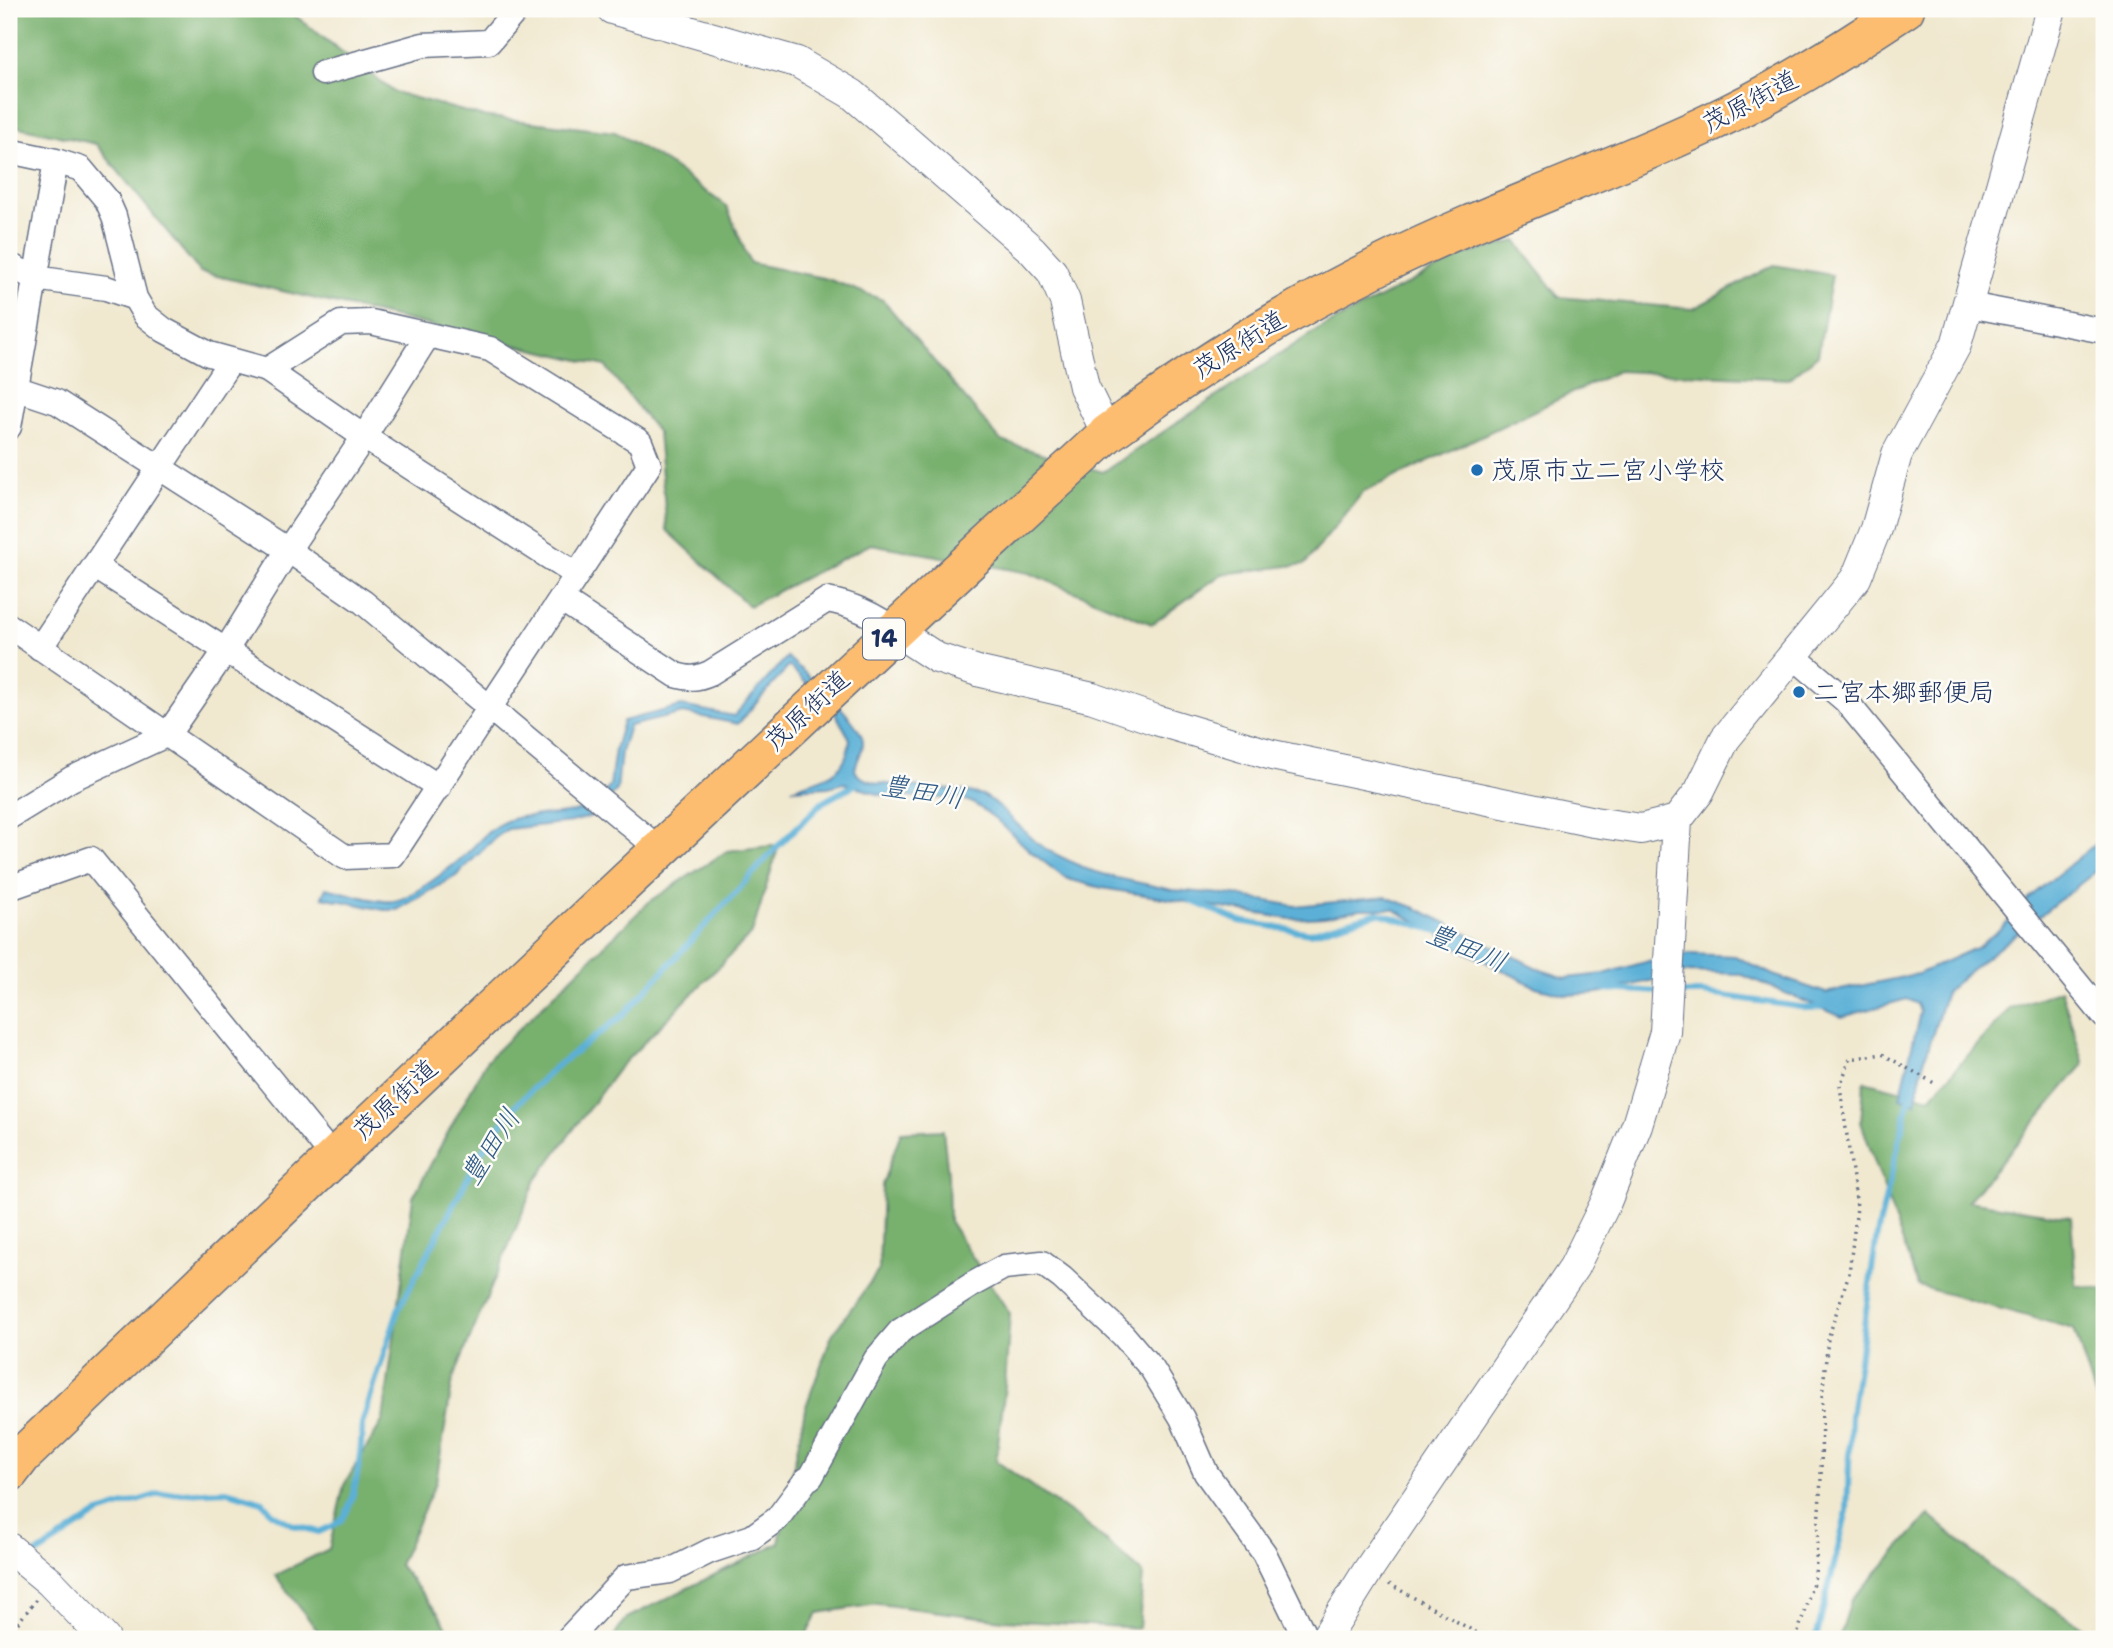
<svg xmlns="http://www.w3.org/2000/svg" width="2113" height="1648" font-family="'Shantell Sans','Klee One',sans-serif">
  <style>
    .forest { fill: #78b06e; stroke: #4a7066; stroke-width: 2 }
    .water { fill: #5bb0d7; stroke: #3b709a; stroke-width: 2 }
    .lines { fill: none; stroke-linecap: round; stroke-linejoin: round }
    .stream { stroke: #5bb0d7; stroke-width: 6 }
    .minor-casing { stroke: #667086; stroke-width: 27 }
    .tertiary-casing { stroke: #667086; stroke-width: 32 }
    .primary-casing { stroke: #667086; stroke-width: 41 }
    .path { stroke: #667086; stroke-width: 3.5; stroke-dasharray: 2 5; stroke-linecap: butt }
    .minor { stroke: #fff; stroke-width: 24 }
    .tertiary { stroke: #fff; stroke-width: 30 }
    .primary { stroke: #fcbd6f; stroke-width: 38 }
    .poi-dot { fill: #1f6fb2; stroke: #fdfcf7; stroke-width: 2.5 }
    .labels { text-anchor: middle; stroke-width: 5; stroke-linejoin: round; paint-order: stroke }
    .shield { fill: #fdfcf7; stroke: #5f6c8c; stroke-width: 2 }
    .shield-label { font-size: 24px; font-weight: bold; fill: #1b2f5e }
    .street-label { font-size: 26px; fill: #1b2f5e; stroke: #fdfcf7 }
    .poi-label { font-size: 26px; fill: #1b2f5e; stroke: #fdfcf7; text-anchor: start }
    .water-label { font-size: 28px; font-style: italic; fill: #315c88; stroke: #fdfcf7 }
  </style>
  <rect width="100%" height="100%" fill="#fdfcf7"/>
  <filter id="ink" filterUnits="userSpaceOnUse"><feTurbulence type="fractalNoise" baseFrequency=".0143" numOctaves="2"/><feDisplacementMap in="SourceGraphic" scale="14" xChannelSelector="R" yChannelSelector="G"/><feConvolveMatrix kernelMatrix="1 2 1 2 8 2 1 2 1" color-interpolation-filters="sRGB"/></filter>
  <filter id="wash" filterUnits="userSpaceOnUse"><feTurbulence type="fractalNoise" baseFrequency=".00686" numOctaves="4" result="noise"/><feDisplacementMap in="SourceGraphic" scale="28" xChannelSelector="R" yChannelSelector="G"/><feGaussianBlur stdDeviation="1.57" result="paint"/><feColorMatrix in="noise" values="0 0 0 0 0 0 0 0 0 0 0 0 0 0 0 0 0 1.4 0 .05"/><feComposite in="paint" operator="in"/></filter>
  <g filter="url(#wash)">
    <rect width="100%" height="100%" fill="#f0e8cf"/>
    <!-- forest -->
    <path class="forest" d="M9,9H282L289,11L394,92L481,116L615,132L667,163L727,207L750,263L828,279L883,300L1001,441L1103,472L1315,331L1464,255L1516,241L1559,297L1693,309L1774,265L1832,275L1818,355L1789,379L1618,371L1363,492L1305,564L1222,574L1152,624L1029,573L871,544L749,606L667,530L658,433L605,366L200,272L96,144L9,125Z
      M779,845L752,933L619,1068L536,1180L453,1379L436,1482L399,1565L439,1614L453,1639H324L275,1575L329,1549L344,1485L383,1420L413,1197L487,1060L649,902L727,851Z
      M2061,990L2084,1064L1968,1201L2071,1217L2076,1285L2104,1290V1423L2074,1329L1918,1286L1861,1122L1864,1081L1930,1098L2010,1008Z
      M943,1130L948,1174L949,1221L1010,1314L1005,1385L996,1461L1083,1522L1143,1573L1139,1628L1003,1620L878,1604L818,1613L804,1639H612L627,1618L779,1543L805,1409L832,1335L879,1270L882,1185L901,1132Z
      M1929,1515L2002,1577L2103,1639H1839L1851,1601Z"/>
    <!-- water -->
    <path class="water" d="M787,657C803,671 865,724 863,743C863,752 856,761 855,770L858,775L865,779L877,783L964,791L982,795L993,801L1037,843L1049,851L1086,869L1117,878L1173,890L1234,895L1295,906L1386,897L1416,908L1541,970L1566,978L1604,974L1652,960L1690,954L1735,956L1773,975L1826,993L1918,974L1978,947L2018,914L2030,897L2104,837V865L1968,972L1946,992L1923,1065L1915,1103L1900,1098L1920,1012L1917,1004L1907,999L1842,1017L1740,974L1689,972L1598,993L1567,995L1536,987L1452,945L1440,934L1393,909H1360L1325,917L1290,919L1102,888L1071,880L1062,876L1030,851L996,819L973,803L963,799L881,795L844,783L829,787L792,789C824,776 845,779 850,739L834,711L789,666L738,724L683,713L629,726L621,752L617,790L597,812L589,817L572,822L508,829L495,838L456,876L397,910H384L322,897L326,888C342,891 380,904 394,901C412,898 452,867 466,854C478,843 487,830 502,823C540,805 577,830 610,786L615,749L623,721L682,706L734,716Z"/>
    <g class="lines">
      <!-- stream -->
      <path class="stream" d="M1189,900L1239,921L1310,933L1378,913L1437,931
        M1604,989L1660,992
        M1674,993H1702L1808,1008L1823,1007
        M32,1557L99,1513L159,1494L226,1491L263,1502L272,1513L293,1525L319,1532C325,1529 334,1526 339,1522C356,1509 362,1445 362,1424L398,1310L482,1151L513,1108L554,1068L621,1017L779,845L823,802L860,782
        M1816,1639L1847,1511L1851,1416L1877,1235L1910,1095"/>
    </g>
  </g>
  <g filter="url(#ink)">
    <g class="lines">
      <!-- minor casing -->
      <g class="minor-casing">
        <path id="minor" d="M323,73L423,45L489,42L517,9
          M9,151L56,161L81,169L107,200L114,216L135,298L145,315L164,330L209,354L267,370L341,323L371,322L490,349L640,442L649,465L393,855L345,857L9,626
          M9,265L35,278L106,288L135,298
          M1969,305L2104,331
          M267,370L364,437L577,575
          M9,386L57,402L288,550L363,602L659,849
          M9,427L56,161
          M94,566L439,787
          M562,600L676,675C690,679 696,679 710,673L827,600C850,604 876,615 894,630
          M40,648L231,360
          M1792,655L1845,700L2104,1016
          M9,817L71,779L168,734L226,650L288,550L364,437L428,335
          M9,888L91,859L333,1157
          M568,1639L626,1577L670,1571L710,1551L752,1537L777,1519L806,1480L811,1477L876,1359L900,1331L973,1284L1004,1267L1042,1263L1062,1278L1123,1335L1152,1369L1182,1418L1206,1473L1264,1553L1306,1639"/>
      </g>
      <!-- tertiary casing -->
      <g class="tertiary-casing">
        <path id="tertiary" d="M612,9L797,62L852,94L901,136L1032,250L1052,272L1065,301L1084,387L1107,434
          M894,630L937,658L981,672L1093,698L1156,720L1272,755L1594,822L1641,829L1677,820
          M9,1548L50,1582L105,1639
          M1325,1639L1367,1572L1574,1267L1606,1202L1637,1125L1665,1032L1677,820L1699,792L1725,739L1856,578L1876,529L1897,454L1956,345L2051,9"/>
      </g>
      <!-- primary casing -->
      <g class="primary-casing">
        <path id="primary" d="M9,1473L22,1456C380,1112 741,771 1107,434C1193,369 1284,313 1381,265C1486,213 1598,175 1703,126C1774,94 1840,52 1905,9"/>
      </g>
      <!-- path -->
      <path class="path" d="M1389,1584L1488,1639
        M9,1634L36,1600
        M1796,1639L1815,1576L1821,1478L1822,1397L1828,1339L1849,1273L1857,1207L1840,1086L1850,1059L1882,1054L1934,1083"/>
      <!-- minor -->
      <use href="#minor" class="minor"/>
      <!-- tertiary -->
      <use href="#tertiary" class="tertiary"/>
      <!-- primary -->
      <use href="#primary" class="primary"/>
    </g>
  </g>
  <!-- markers -->
  <g class="poi-dot">
    <circle cx="1477" cy="470" r="7"/>
    <circle cx="1799" cy="692" r="7"/>
  </g>
  <g class="labels">
    <!-- shield labels -->
    <rect class="shield" x="863" y="618.5" width="42" height="41" rx="5"/>
    <g class="shield-label">
      <text x="884" y="647">14</text>
    </g>
    <!-- street labels -->
    <g class="street-label">
      <text transform="translate(1750 101) rotate(-28)" y="9">茂原街道</text>
      <text transform="translate(1239 344) rotate(-32)" y="9">茂原街道</text>
      <text transform="translate(807 710) rotate(-43)" y="9">茂原街道</text>
      <text transform="translate(395 1099) rotate(-43)" y="9">茂原街道</text>
    </g>
    <!-- poi labels -->
    <g class="poi-label">
      <text x="1491" y="479">茂原市立二宮小学校</text>
      <text x="1813" y="701">二宮本郷郵便局</text>
    </g>
    <!-- water labels -->
    <g class="water-label">
      <text transform="translate(923 791) rotate(10)" y="10">豊田川</text>
      <text transform="translate(1467 947) rotate(23)" y="10">豊田川</text>
      <text transform="translate(490 1146) rotate(-57)" y="10">豊田川</text>
    </g>
  </g>
  <!-- margin -->
  <rect width="2113" height="1648" fill="none" stroke="#fdfcf7" stroke-width="35"/>
</svg>
